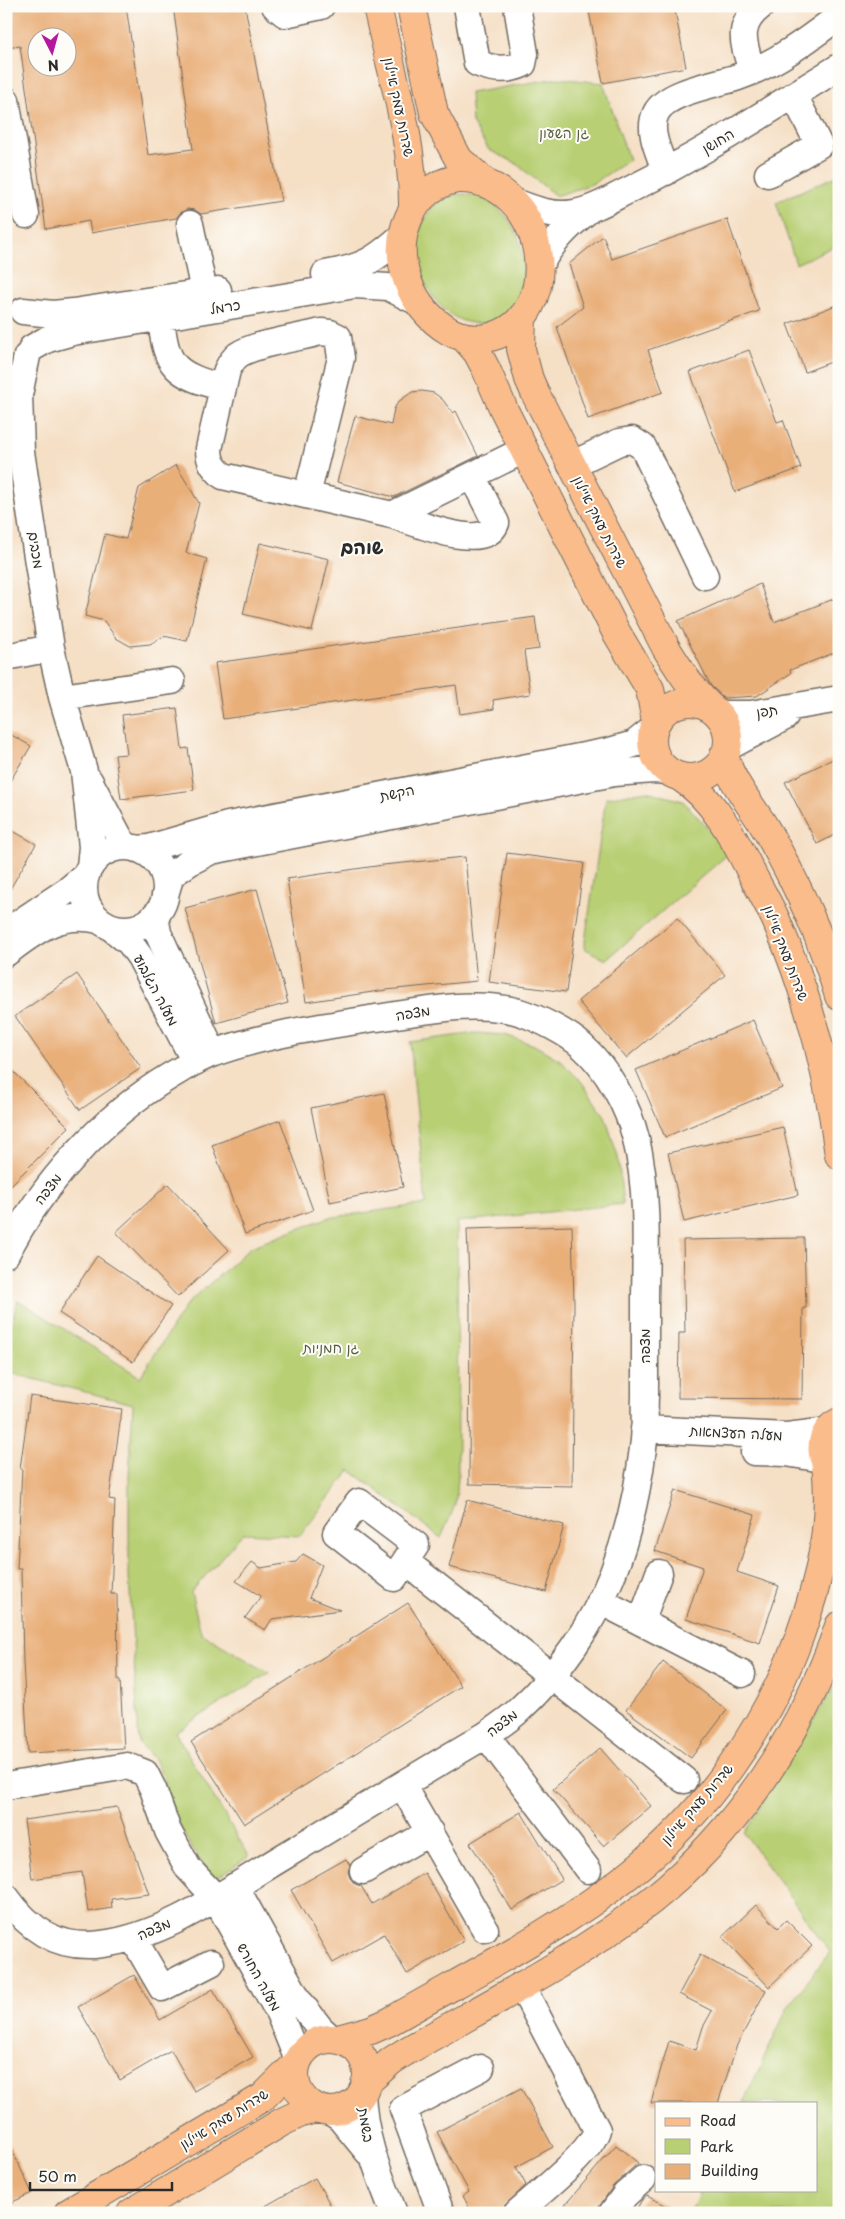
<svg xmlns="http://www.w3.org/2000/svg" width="845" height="2219" font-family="'Playpen Sans','Playpen Sans Hebrew',sans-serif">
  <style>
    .green { fill: #b8cf73; stroke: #727d4f }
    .building { fill: #e9af79; fill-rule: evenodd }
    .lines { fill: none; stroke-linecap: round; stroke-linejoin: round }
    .minor-casing { stroke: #726a61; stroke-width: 29 }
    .major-casing { stroke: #726a61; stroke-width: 30 }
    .minor { stroke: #fff; stroke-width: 26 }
    .major { stroke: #fabc8b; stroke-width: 28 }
    .labels { text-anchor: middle; stroke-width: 4; stroke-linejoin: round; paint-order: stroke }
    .street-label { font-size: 14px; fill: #2b2b2b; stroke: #fdfcf7 }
    .park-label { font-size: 14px; fill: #555c41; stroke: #fdfcf7 }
    .district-label { font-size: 19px; font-weight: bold; fill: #2b2b2b; stroke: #fdfcf7 }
  </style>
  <rect width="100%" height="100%" fill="#fdfcf7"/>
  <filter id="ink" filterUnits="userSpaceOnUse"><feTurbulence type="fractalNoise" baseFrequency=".02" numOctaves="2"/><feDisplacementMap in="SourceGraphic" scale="10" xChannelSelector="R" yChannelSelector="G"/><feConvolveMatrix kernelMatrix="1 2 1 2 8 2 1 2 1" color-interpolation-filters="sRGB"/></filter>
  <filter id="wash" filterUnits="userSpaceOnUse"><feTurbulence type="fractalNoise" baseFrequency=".0096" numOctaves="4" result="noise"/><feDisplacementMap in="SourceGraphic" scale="20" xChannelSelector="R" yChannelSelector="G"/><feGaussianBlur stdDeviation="1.12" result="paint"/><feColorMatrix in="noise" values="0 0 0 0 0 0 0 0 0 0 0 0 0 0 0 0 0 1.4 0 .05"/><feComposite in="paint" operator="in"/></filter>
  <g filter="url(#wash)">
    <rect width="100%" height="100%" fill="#f5dfc5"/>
    <!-- green -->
    <path class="green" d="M558,78L603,83L629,160L592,184L556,196L514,162L489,150L472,123L470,93Z
      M839,175V244L796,264L776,202Z
      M459,194C501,193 527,235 523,275C522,283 521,293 516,300C471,364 395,283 424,220C431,205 443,197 459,194Z
      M646,791L683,801L720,841L727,855L606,960L584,948L606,798Z
      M475,1033L505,1035L534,1045L560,1060L581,1081L605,1116L618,1157L623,1204L457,1222L458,1479L455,1505L441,1538L350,1470L300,1536L243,1533L191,1592L201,1633L269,1673L175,1732L249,1856L214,1880C199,1859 183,1837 174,1812C164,1785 164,1764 139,1744L129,1576V1476L133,1404L6,1372V1342L18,1300L140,1377L187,1304L251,1247L327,1218L426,1204L410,1042Z
      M839,1679V2213H690L701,2190H816V2103H743L788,2007L830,1952L744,1833Z"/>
    <g id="blocks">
      <!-- building -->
      <path class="building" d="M6,6H126L148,155L193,149L173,6H245L281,201L201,214L195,210L187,209L180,213L176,218L91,233L89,221L46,229L20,46L6,48ZM38,38H68V68H38Z
        M588,6H674L686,67L603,83Z
        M727,219L759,311L648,350L663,392L588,419L557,327L583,307L569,264L603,236L612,259Z
        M839,304V359L805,372L787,324Z
        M749,350L777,422L783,420L801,468L735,492L690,372Z
        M422,391L434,393L442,399L453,413L456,411L478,456L394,497L337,482L355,416L391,425L394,409L398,402L412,392Z
        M176,465L199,503L186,553L207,559L187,641L164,636L150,644L130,646L116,638L104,621L85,616L105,534L126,539L139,488Z
        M260,543L329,559L312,631L243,614Z
        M760,584L774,622L839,597V651L790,670L791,673L757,696L724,698L711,686L678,621Z
        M535,617L539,649L524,651L530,694L493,700L494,709L460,714L456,685L223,719L215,663Z
        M177,708L182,749L188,748L194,790L121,799L115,755L127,754L122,715Z
        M6,732L31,746L6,788Z
        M839,756V833L817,844L785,782Z
        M6,827L36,844L6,896Z
        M507,853L584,863L566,992L489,982Z
        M465,857L477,981L386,990L306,1002L287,879L383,865Z
        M257,889L288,1003L216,1023L185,908Z
        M677,918L725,975L626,1058L578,1001Z
        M77,974L141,1068L80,1110L15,1016Z
        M753,1020L782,1088L665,1137L636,1070Z
        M6,1064L69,1127L6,1190Z
        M384,1093L403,1187L330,1202L311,1108Z
        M280,1120L313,1210L245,1234L212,1145Z
        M783,1127L798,1195L684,1222L668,1153Z
        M168,1184L229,1250L178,1297L116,1232Z
        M572,1226L574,1302L572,1486L469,1484L470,1306L467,1229Z
        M804,1238L806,1308H803L802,1399L678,1398L679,1333H685L683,1240Z
        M97,1256L171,1306L133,1362L59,1313Z
        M30,1396L122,1409L109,1499L115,1500L111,1594H117L118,1680H120L124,1748L28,1753L23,1662L21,1569H17L22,1469H20Z
        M675,1490L755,1515L737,1572L779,1586L760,1643L686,1619L703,1567L655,1551Z
        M467,1500L564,1525L546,1592L449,1567Z
        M303,1554L322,1565L309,1598L340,1610L272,1619L265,1630L245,1618L261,1596L236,1581L252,1562L261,1568L296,1562Z
        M408,1603L461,1686L244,1824L191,1742Z
        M663,1662L727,1710L691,1758L626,1710Z
        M600,1748L651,1806L604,1846L553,1789Z
        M117,1807L149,1894L111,1899L112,1908L88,1912L82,1872L32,1879L24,1820Z
        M521,1812L562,1879L512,1910L470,1843Z
        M346,1859L350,1865L348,1872L350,1878L355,1884L361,1886L372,1904L425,1873L464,1941L407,1974L384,1934L333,1963L291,1890Z
        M756,1905L778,1928L786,1920L812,1946L769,1987L722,1937Z
        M700,1955L766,1990L737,2045L718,2103H651L669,2041L696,2050L703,2027L712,2011L679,1994Z
        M134,1975L160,2020L213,1989L253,2057L194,2091L171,2050L120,2080L78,2007Z
        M521,2088L553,2147L516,2167L526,2185L497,2213H472L463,2196L469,2192L437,2132Z
        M6,2137L32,2193L6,2205Z
        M616,2145L638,2163L613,2186L598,2209L595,2213H558Z
        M315,2178L335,2213H253Z
        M647,2196L681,2213H635L641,2201Z"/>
    </g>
  </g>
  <g filter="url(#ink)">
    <use href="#blocks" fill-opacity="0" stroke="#726a61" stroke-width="1"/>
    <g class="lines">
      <!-- minor casing -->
      <g class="minor-casing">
        <path id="minor" d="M275,6L285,14L321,6
          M467,6L477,63C493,70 508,71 523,64L525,54L517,6
          M752,71C744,44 735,26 761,6
          M6,100L26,215
          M666,172C660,155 647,131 656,113C667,91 715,85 738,77C774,65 809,39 839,16
          M768,174L819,145L794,95
          M515,202C534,209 552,217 574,213C594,210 614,197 633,188C704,153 771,109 839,67
          M190,224L204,292
          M539,266C553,241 567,227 590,209
          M325,274C363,268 375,260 403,235
          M23,311L53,314L73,312L218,290
          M161,318C166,368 175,374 223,388
          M32,348L48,339L73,332L355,285L388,287L418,302
          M27,356L19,395L21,452L51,648L62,697L84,771L92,847L90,867
          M571,465L619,442L632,440L643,447L705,576
          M307,495L341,358L338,337L330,333L321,332C299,338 256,343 238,355C233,359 230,364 227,370L209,449C209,462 214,468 223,476L392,515L524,450
          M392,515C414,522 484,553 496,523L472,476
          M6,657L51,648
          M62,697L172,681
          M717,714H751L839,699
          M728,747L785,717
          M89,780L122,842L129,847
          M84 888a41 41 0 1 1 82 0a41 41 0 1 1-82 0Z
          M136,849L149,848L228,825L610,751L634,744L654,728
          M165,895L171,875L190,862L211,851L614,773L653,770L668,771
          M155,915L158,933L213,1053
          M16,925L68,890L86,875
          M109,926L130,943L140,957L195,1062
          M6,953C37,930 59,911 99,920
          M6,1254C41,1185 103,1116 170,1076C184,1068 199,1058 214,1053C263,1035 325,1026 376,1018C422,1012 473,999 519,1012C538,1018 568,1033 582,1046C608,1069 628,1106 636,1139C648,1189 646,1245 645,1296C645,1330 645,1364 645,1397C644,1414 646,1431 643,1448C638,1490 628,1534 613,1573C593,1624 560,1672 520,1709C510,1719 497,1727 486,1735C416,1776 347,1818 278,1860C225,1892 165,1936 102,1944C60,1950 30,1931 6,1897
          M644,1429L787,1436L828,1431
          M754,1452L786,1453L823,1459
          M359,1502L416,1545L394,1578L336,1533Z
          M406,1562L684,1780
          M600,1601L742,1674
          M641,1622L659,1573
          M486,1735L588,1870
          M402,1785L485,1929
          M6,1786L127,1766L145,1773L153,1789L168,1831L188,1868L215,1897L279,2013L298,2060
          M363,1871L430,1832
          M235,1886L299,2001L320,2028L332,2039
          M133,1938L162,1988L211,1963
          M362,2091C363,2136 378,2172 394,2213
          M327,2110L340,2118L368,2152
          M441,2213L403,2109L481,2068
          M517,2213C538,2194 590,2154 597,2130L521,1985
          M612,2213L625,2195L643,2179"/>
      </g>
      <!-- major casing -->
      <g class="major-casing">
        <path id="major" d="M377,6C391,72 414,142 413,209
          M411,6L434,113L459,160L485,182
          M457,179C547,176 571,321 486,338C474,340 460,337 449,331C411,308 390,259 409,217C419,196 434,183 457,179Z
          M522,317L521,349L529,379L536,395L666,648C681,672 694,693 715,711
          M463,336L477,352L486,369L504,410L615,630L650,689L656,722
          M652 740a38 38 0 1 1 76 0a38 38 0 1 1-76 0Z
          M724,755C731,783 753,807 767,831C797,883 822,939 839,996
          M680,777C712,797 733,836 750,870C758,886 768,903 776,920C808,994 829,1075 839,1155
          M839,1422C816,1433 818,1465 839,1477
          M338,2039L371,2030L389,2022C470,1975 557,1932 631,1873C706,1813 767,1726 800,1635C820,1579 833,1524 826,1465
          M295 2075a36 36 0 1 1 72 0a36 36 0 1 1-72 0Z
          M365,2084L391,2061L405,2052C488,2004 576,1960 652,1900C739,1830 803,1731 839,1626
          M68,2213L263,2097L296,2064
          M131,2213L282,2122L301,2113L318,2108"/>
      </g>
      <!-- minor -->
      <use href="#minor" class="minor"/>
      <!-- major -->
      <use href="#major" class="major"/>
    </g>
  </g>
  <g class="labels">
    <!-- street labels -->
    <g class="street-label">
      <text transform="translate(399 107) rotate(78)" y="5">שדרות עמק איילון</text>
      <text transform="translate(718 141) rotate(-31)" y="5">החושן</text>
      <text transform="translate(225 307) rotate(-9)" y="5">כרמל</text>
      <text transform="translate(600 522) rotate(63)" y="5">שדרות עמק איילון</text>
      <text transform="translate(36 550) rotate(81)" y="5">מכבים</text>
      <text transform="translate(767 711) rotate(-9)" y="5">תפן</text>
      <text transform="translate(397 793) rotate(-11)" y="5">הקשת</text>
      <text transform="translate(786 953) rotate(69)" y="5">שדרות עמק איילון</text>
      <text transform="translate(156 990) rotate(62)" y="5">מעלה הגלבוע</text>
      <text transform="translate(413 1013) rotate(-9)" y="5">מצפה</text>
      <text transform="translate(48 1189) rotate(-52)" y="5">מצפה</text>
      <text transform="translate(645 1346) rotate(-90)" y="5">מצפה</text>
      <text transform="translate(736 1433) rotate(3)" y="5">מעלה העצמאות</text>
      <text transform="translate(502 1723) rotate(-37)" y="5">מצפה</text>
      <text transform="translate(697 1804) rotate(-49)" y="5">שדרות עמק איילון</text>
      <text transform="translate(154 1929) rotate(-23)" y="5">מצפה</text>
      <text transform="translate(259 1977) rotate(61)" y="5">מעלה החורש</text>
      <text transform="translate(224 2119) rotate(-32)" y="5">שדרות עמק איילון</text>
      <text transform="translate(366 2125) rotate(81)" y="5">בשמת</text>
    </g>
    <!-- park labels -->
    <g class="park-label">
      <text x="564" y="138">גן השעון</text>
      <text x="331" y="1353">גן חמניות</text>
    </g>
    <!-- district labels -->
    <g class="district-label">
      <text x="362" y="554">שוהם</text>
    </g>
  </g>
  <!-- margin -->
  <rect width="845" height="2219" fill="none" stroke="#fdfcf7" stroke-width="25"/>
  <!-- legend -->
  <rect x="655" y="2102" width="162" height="90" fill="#fdfcf7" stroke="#a9a8a5"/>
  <rect x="665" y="2118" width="25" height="8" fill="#fabc8b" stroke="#a9a8a5"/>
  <text x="700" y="2126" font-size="15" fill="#2b2b2b">Road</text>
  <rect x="665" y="2139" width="25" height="15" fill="#b8cf73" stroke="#a9a8a5"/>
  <text x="700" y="2152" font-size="15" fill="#2b2b2b">Park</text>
  <rect x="665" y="2164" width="25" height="15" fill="#e9af79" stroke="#a9a8a5"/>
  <text x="700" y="2176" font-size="15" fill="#2b2b2b">Building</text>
  <!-- north arrow -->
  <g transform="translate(52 52) rotate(174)"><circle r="24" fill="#fdfcf7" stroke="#a9a8a5"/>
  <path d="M0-4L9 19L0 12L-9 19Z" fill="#b5179e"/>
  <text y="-8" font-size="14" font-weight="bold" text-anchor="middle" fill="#2b2b2b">N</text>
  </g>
  <!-- scale -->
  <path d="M30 2182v8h142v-8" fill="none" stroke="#2b2b2b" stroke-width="2.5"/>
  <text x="38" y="2182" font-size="15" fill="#2b2b2b" stroke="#fdfcf7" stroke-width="4" paint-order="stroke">50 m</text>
</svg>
